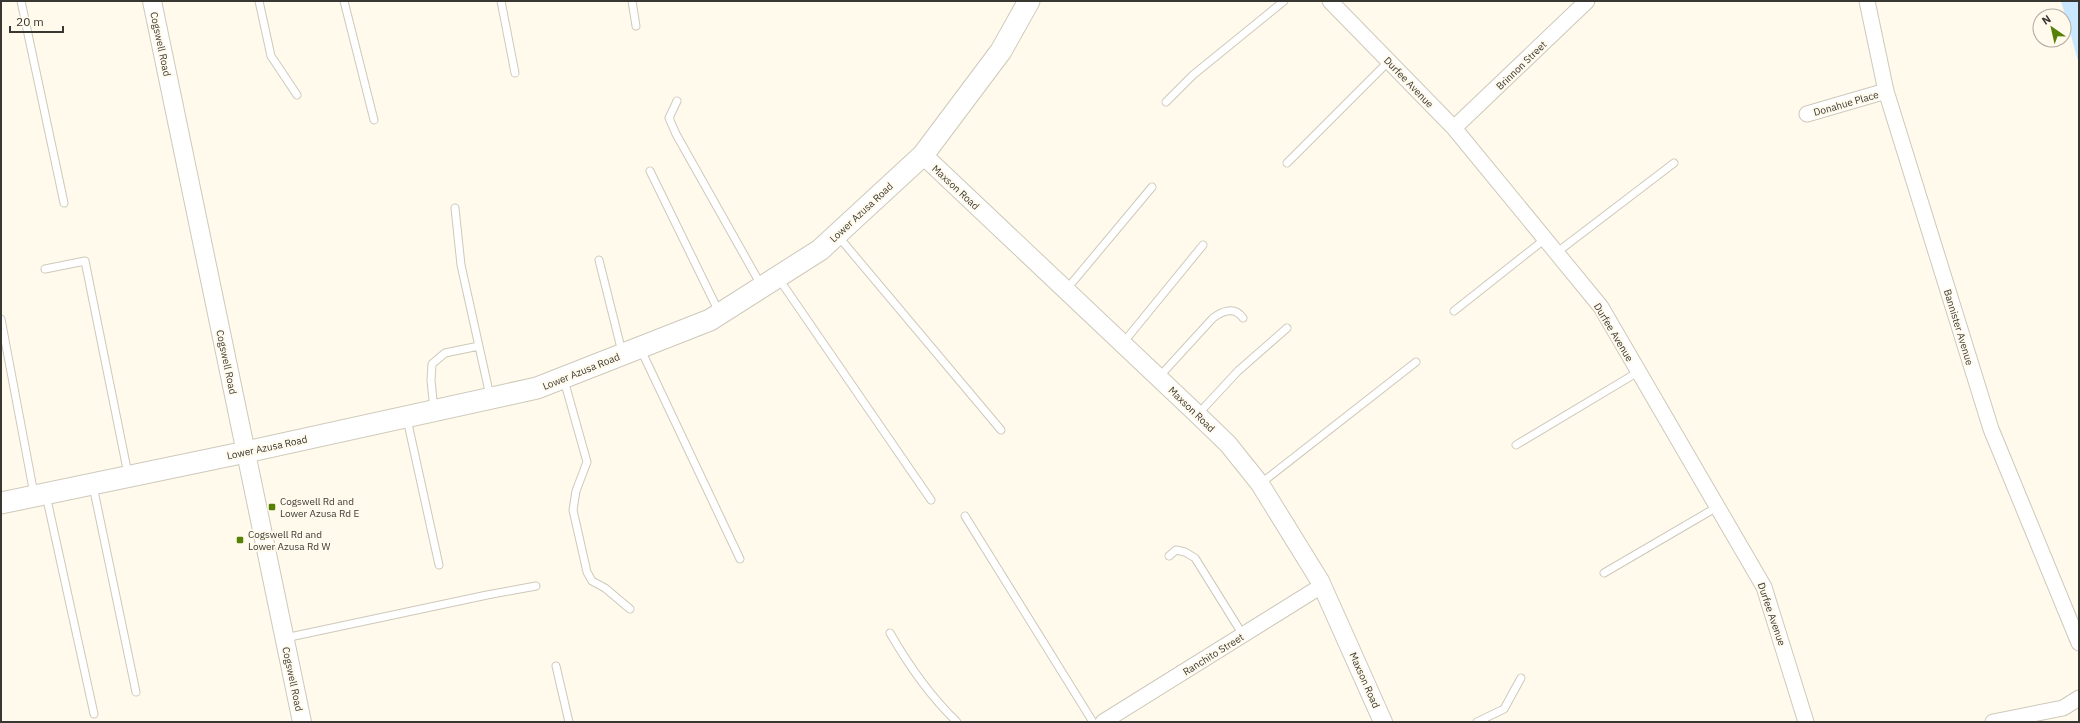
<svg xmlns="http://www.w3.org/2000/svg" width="2080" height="723" font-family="'IBM Plex Sans',sans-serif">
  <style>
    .water { fill: #c9e7fe }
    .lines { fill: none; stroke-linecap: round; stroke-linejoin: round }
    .service-casing { stroke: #cdc9bb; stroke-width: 9 }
    .minor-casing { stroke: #cdc9bb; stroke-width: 17 }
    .tertiary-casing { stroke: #cdc9bb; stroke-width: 20 }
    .secondary-casing { stroke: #cdc9bb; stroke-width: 23 }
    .service { stroke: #fff; stroke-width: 7 }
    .minor { stroke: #fff; stroke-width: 15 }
    .tertiary { stroke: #fff; stroke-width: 18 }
    .secondary { stroke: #fff; stroke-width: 21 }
    .poi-dot { fill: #578104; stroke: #fffaec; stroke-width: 1.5 }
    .labels { text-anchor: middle; stroke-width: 4; stroke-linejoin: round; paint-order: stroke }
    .street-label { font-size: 10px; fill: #393732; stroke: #fffaec }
    .poi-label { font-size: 10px; fill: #393732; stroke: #fffaec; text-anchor: start }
  </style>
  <rect width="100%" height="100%" fill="#fffaec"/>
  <!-- water -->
  <path class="water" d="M2061,1H2079V64Z"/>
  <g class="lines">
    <!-- service casing -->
    <g class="service-casing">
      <path id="service" d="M21,1L64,203
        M259,1L271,56L297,95
        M344,1L374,120
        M501,1L515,73
        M632,1L636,26
        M677,101L669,118L676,134L761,285
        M1166,102L1193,75L1284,1
        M1287,163L1389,61
        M650,171L719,312
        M455,208L461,265L490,396
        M838,236L1001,430
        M1556,253L1674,163
        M599,260L622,352
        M45,269L85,261L128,474
        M779,279L931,500
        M1066,290L1152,187
        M1454,311L1545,239
        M1,319L34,494
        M1123,343L1203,245
        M641,350L740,559
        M1159,377L1213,318C1222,311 1235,306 1243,318
        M564,380L587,462L576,491L573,510L587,572L592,581L605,588L630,609
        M434,410L431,380L432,364L445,353L479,346
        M1198,414L1238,371L1287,328
        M407,419L439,565
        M1516,445L1638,372
        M1260,484L1416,362
        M93,486L136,692
        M46,495L94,714
        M965,516L1093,722
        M1169,556L1176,550L1185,552L1195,558L1243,635
        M1604,573L1717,507
        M890,633C909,666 930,696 957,722
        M285,638L487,595L536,586
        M556,666L569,722
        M1477,722L1504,709L1521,678"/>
    </g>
    <!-- minor casing -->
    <g class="minor-casing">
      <path id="minor" d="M1330,1L1454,128L1601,307L1764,587L1806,722
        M1867,1L1886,91L1991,429L2079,643
        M1807,114L1886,91
        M1454,128L1587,1
        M1103,722L1323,585
        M1993,722L2063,708L2079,698"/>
    </g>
    <!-- tertiary casing -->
    <g class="tertiary-casing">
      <path id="tertiary" d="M152,1L302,722
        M923,155L1198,415L1228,444L1260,484L1320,581L1383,722"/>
    </g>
    <!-- secondary casing -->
    <g class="secondary-casing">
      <path id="secondary" d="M1,503L246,452L537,388L710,320L820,250L923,155L1001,51L1029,1"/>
    </g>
    <!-- service -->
    <use href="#service" class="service"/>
    <!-- minor -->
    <use href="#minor" class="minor"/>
    <!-- tertiary -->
    <use href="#tertiary" class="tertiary"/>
    <!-- secondary -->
    <use href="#secondary" class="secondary"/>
  </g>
  <!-- markers -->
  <g class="poi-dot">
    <rect x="268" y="503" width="8" height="8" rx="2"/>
    <rect x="236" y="536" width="8" height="8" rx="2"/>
  </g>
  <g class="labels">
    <!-- street labels -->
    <g class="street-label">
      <text transform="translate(161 44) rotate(78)" y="4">Cogswell Road</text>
      <text transform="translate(1521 65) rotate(-44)" y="4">Brinnon Street</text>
      <text transform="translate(1409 82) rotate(46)" y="4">Durfee Avenue</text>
      <text transform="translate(1846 103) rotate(-16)" y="4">Donahue Place</text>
      <text transform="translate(956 187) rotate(43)" y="4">Maxson Road</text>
      <text transform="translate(861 212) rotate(-43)" y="4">Lower Azusa Road</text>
      <text transform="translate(1959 327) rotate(73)" y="4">Bannister Avenue</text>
      <text transform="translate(1614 332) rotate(59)" y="4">Durfee Avenue</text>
      <text transform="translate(227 362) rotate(78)" y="4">Cogswell Road</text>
      <text transform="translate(581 371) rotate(-22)" y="4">Lower Azusa Road</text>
      <text transform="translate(1192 409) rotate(44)" y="4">Maxson Road</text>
      <text transform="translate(267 447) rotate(-12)" y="4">Lower Azusa Road</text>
      <text transform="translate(1772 614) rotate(71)" y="4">Durfee Avenue</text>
      <text transform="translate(1213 654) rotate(-32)" y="4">Ranchito Street</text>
      <text transform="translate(293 679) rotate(78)" y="4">Cogswell Road</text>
      <text transform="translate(1365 680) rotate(66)" y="4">Maxson Road</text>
    </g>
    <!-- poi labels -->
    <g class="poi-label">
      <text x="280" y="505">Cogswell Rd and<tspan x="280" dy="12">Lower Azusa Rd E</tspan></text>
      <text x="248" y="538">Cogswell Rd and<tspan x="248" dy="12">Lower Azusa Rd W</tspan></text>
    </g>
  </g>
  <!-- border -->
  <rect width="2080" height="723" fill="none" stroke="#393732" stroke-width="4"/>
  <!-- north arrow -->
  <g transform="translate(2052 28) rotate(326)"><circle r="19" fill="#fffaec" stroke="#b0aca2"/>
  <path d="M0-3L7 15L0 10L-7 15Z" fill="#578104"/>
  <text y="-6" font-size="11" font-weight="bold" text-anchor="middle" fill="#393732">N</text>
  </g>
  <!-- scale -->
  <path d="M10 26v6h53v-6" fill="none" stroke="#393732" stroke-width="2"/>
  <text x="16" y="26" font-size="12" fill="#393732" stroke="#fffaec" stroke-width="3" paint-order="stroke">20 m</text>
</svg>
